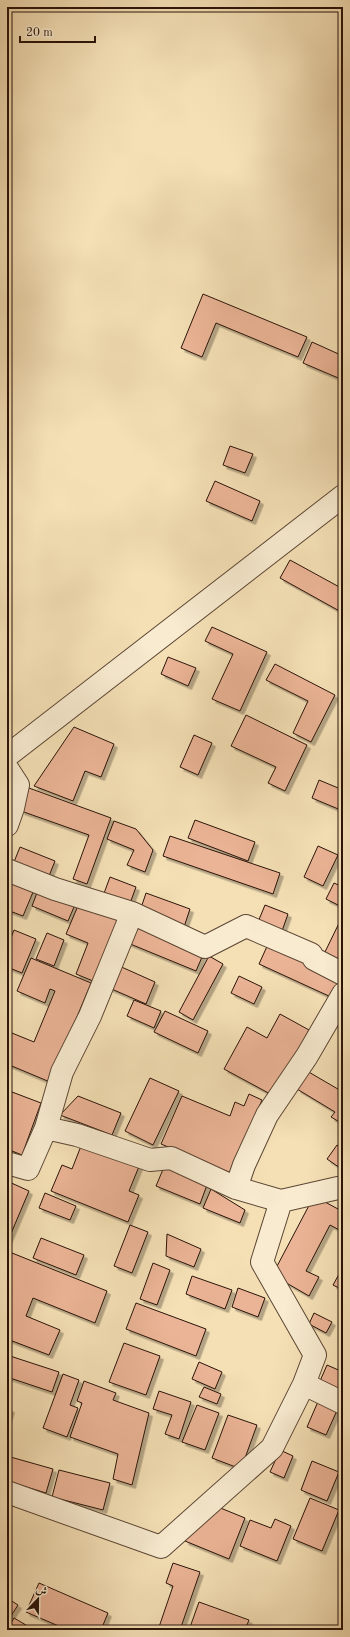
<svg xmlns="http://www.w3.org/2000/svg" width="350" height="1637" font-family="'Old Standard TT',Amiri,serif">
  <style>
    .building { fill: #ebb496; stroke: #291308; filter: url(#shadow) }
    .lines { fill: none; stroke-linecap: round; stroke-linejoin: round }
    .minor-casing { stroke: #5c4634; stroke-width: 24 }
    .minor { stroke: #f8ebd0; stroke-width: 22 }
  </style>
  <defs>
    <filter id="shadow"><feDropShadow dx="3.5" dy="3.5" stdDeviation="0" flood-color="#0004"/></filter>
  </defs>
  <rect width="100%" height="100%" fill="#f5e0b6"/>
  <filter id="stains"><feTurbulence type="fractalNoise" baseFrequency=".005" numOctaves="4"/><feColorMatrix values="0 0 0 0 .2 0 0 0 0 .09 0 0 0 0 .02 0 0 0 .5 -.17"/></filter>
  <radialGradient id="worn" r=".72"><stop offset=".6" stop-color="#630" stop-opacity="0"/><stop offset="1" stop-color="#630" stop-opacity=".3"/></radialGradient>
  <!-- building -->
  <path class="building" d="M203,294L307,337L298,357L216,323L202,357L181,348Z
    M312,342L343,356V380L303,363Z
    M230,446L253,454L245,473L223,465Z
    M343,451V460L339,454Z
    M215,481L260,501L252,521L206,501Z
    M290,560L343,589V613L280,578Z
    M212,627L267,652L240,711L212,699L233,654L205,641Z
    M168,657L196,668L188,686L161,674Z
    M275,664L335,695L311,742L293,733L308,701L266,680Z
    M246,715L307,745L285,791L268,783L276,767L231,746Z
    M74,727L114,744L101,777L85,771L73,801L34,786Z
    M194,735L212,743L198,775L180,767Z
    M319,780L343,790V811L312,798Z
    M29,788L111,818L87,884L73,879L89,835L21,811Z
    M195,820L255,842L248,861L188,838Z
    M114,821L136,829L153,850L145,872L127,865L134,850L107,839Z
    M170,836L280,873L273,894L163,856Z
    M318,846L338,855L323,886L304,877Z
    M20,847L55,861L49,876L14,862Z
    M7,873L36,885L23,916L7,910Z
    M110,877L136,887L129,906L103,896Z
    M334,883L343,887L342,907L326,899Z
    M40,885L77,900L68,921L32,906Z
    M146,893L190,909L184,927L140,911Z
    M80,901L119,917L93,981L76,974L88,943L66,934Z
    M265,905L288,914L282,931L258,922Z
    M343,915V963L324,954Z
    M132,920L205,950L196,971L123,941Z
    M14,930L36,939L22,973L7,967V943H9Z
    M47,933L64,940L54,966L36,959Z
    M269,942L341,975L331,997L259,964Z
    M209,956L223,964L193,1020L179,1012Z
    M31,958L91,983L50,1082L7,1064V1031L34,1042L55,991L50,989L45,1003L17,991Z
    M117,965L155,982L146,1004L107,987Z
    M239,976L262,987L254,1004L231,993Z
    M134,1000L161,1011L154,1028L127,1016Z
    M165,1011L208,1031L198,1053L154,1032Z
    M280,1014L309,1030L274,1096L224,1069L247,1027L267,1038Z
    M307,1071L343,1092V1124L331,1117L335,1112L297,1089Z
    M150,1078L179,1091L153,1145L125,1131Z
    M12,1092L41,1103L22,1155L7,1149V1106Z
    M249,1094L262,1100L231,1173L161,1144L182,1096L230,1116L235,1102L244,1106Z
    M78,1096L121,1113L112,1135L60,1115Z
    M83,1141L140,1164L129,1191L139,1195L128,1222L51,1191L62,1165L72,1169Z
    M337,1145L343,1149V1170L327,1159Z
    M164,1167L207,1185L200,1204L156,1186Z
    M7,1181L29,1191L7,1243Z
    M211,1189L245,1210L240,1223L203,1208Z
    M45,1193L76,1206L70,1220L39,1208Z
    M314,1196L338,1209L343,1201V1232L330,1225L306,1271L319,1277L309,1296L283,1281L275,1270Z
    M130,1225L148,1232L132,1273L114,1266Z
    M167,1234L201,1249L194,1267L166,1256Z
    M41,1238L84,1255L76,1275L33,1258Z
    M7,1251L107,1291L95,1323L33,1298L26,1316L60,1330L49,1355L7,1339Z
    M153,1263L170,1270L157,1305L140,1299Z
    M343,1267V1290L333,1285Z
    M192,1276L232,1290L225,1309L186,1294Z
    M238,1288L265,1298L258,1317L232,1307Z
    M136,1303L206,1329L196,1356L126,1329Z
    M314,1313L332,1322L326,1333L309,1324Z
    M124,1343L160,1356L146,1395L109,1382Z
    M7,1355L59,1372L52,1392L7,1377Z
    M199,1362L222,1372L215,1389L192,1379Z
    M327,1365L343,1372V1392L320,1381Z
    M63,1374L79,1380L70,1405L78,1408L67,1437L43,1428Z
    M84,1381L116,1393L113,1400L149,1413L132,1485L113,1479L118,1454L70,1437L82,1403L77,1401Z
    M204,1387L221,1394L217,1404L199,1397Z
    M159,1391L191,1402L179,1439L165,1434L172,1415L153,1409Z
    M320,1397L339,1406L326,1435L307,1427Z
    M197,1405L219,1413L205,1450L182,1442Z
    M7,1408L11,1409L7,1422Z
    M228,1415L257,1425L241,1469L212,1458Z
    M280,1450L293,1456L284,1478L270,1472Z
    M7,1456L53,1469L46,1493L7,1481Z
    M312,1461L339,1472L327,1501L301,1490Z
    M59,1470L110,1483L103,1510L52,1497Z
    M310,1498L339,1510L322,1551L293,1539Z
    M218,1507L245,1518L229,1559L185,1541L187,1534Z
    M275,1519L291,1526L277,1561L240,1546L250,1520L271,1528Z
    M173,1563L200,1572L180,1630H158L173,1586L166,1583Z
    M39,1583L108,1613L101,1630H68L26,1612Z
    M7,1598L18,1605L7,1622Z
    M199,1602L249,1620L245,1630H189Z
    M14,1618L31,1628L30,1630H7Z"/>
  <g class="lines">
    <!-- minor casing -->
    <g class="minor-casing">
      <path id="minor" d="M7,756L343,496
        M7,768L18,785L13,808L7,825
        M7,870L55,889L132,913L205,947L246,926L311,954L314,959L343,974
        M46,1128L62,1072L90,1016L132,913
        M7,1163L28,1169L46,1128L77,1135L150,1160L171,1158L236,1188L281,1201L338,1188L343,1189
        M236,1188L244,1165L267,1115L307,1056L343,994
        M304,1384L343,1403
        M7,1492L161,1547L272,1448L304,1384L315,1355L262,1262L281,1201"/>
    </g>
    <!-- minor -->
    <use href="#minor" class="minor"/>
  </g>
  <!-- margin -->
  <rect width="350" height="1637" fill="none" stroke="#f5e0b6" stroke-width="24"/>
  <rect x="8" y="8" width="334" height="1621" fill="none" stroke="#291308" stroke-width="2"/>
  <rect x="12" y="12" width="326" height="1613" fill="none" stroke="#291308"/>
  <!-- north arrow -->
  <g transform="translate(38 1599) rotate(22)" stroke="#f8ebd0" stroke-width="3" paint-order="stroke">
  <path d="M0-3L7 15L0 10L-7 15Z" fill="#291308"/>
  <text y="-6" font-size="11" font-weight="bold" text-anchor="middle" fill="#291308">ش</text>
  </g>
  <!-- scale -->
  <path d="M20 36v6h75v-6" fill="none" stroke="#291308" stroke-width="2"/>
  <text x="26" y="36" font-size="12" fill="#291308" stroke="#f8ebd0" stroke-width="3" paint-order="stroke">20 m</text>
  <rect width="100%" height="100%" filter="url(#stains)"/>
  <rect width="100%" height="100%" fill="url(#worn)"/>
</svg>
